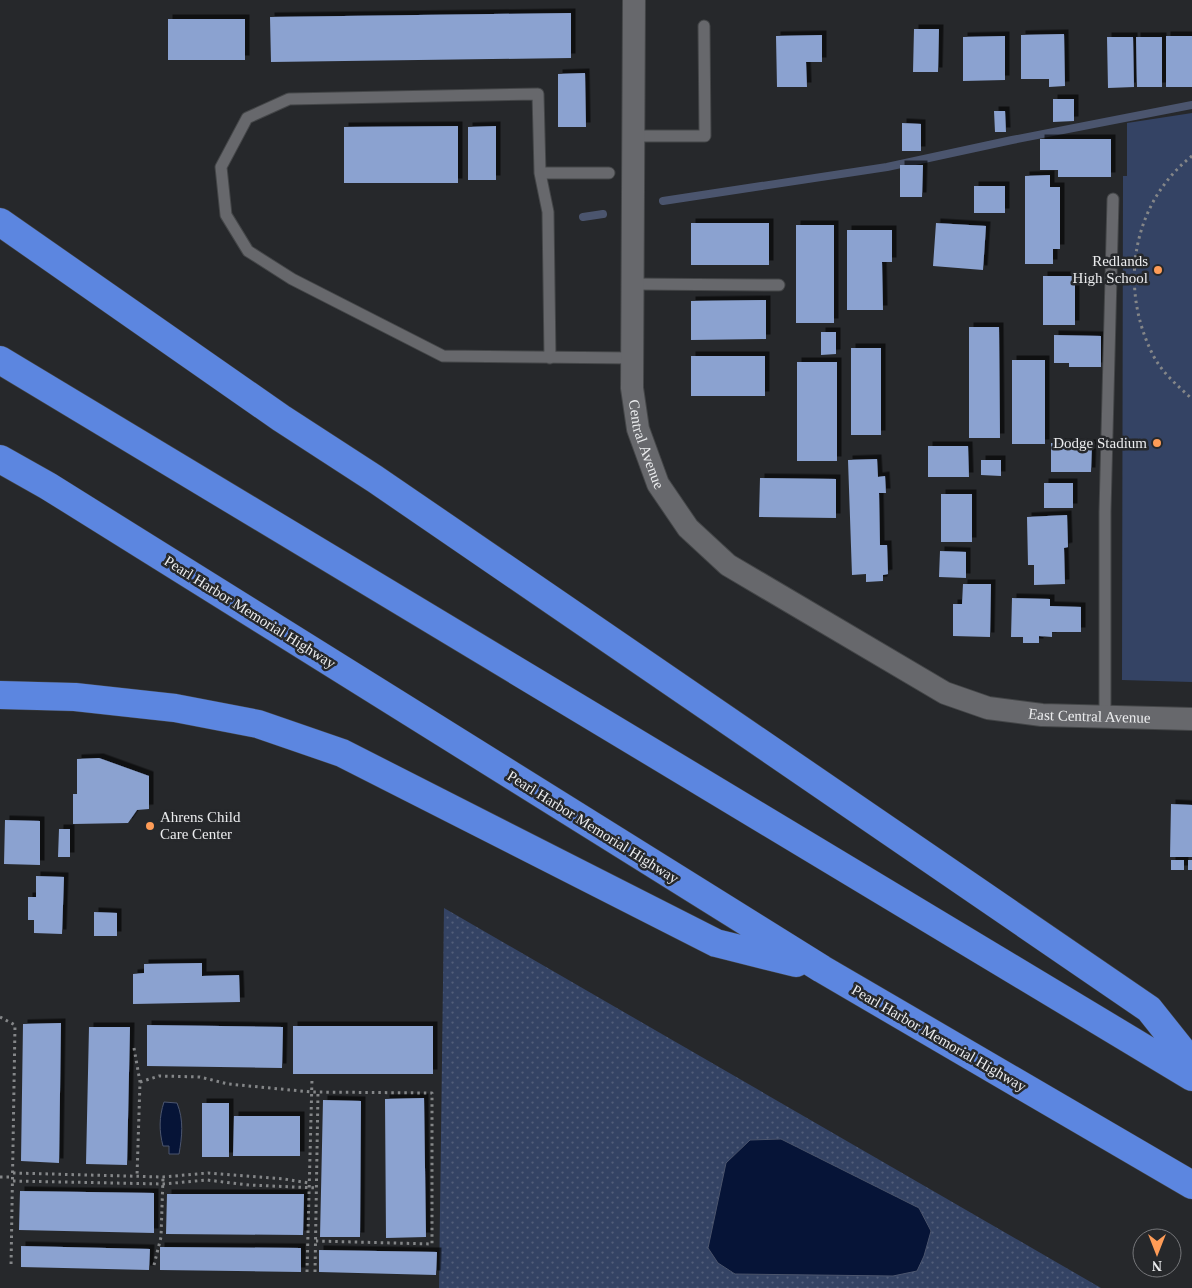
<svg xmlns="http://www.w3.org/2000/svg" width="1192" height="1288" font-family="Georgia,serif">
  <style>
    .grass { fill: url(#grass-dots); fill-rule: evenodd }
    .pitch { fill: #344364 }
    .water { fill: #061437; stroke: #4b556e }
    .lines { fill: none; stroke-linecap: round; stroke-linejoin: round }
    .stream { stroke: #4b556e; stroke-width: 8 }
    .building { fill: #8ba2d0; filter: url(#shadow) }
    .lane-casing { stroke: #444648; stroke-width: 13 }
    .street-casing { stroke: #444648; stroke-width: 24 }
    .highway-casing { stroke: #444648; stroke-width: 29 }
    .path { stroke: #848688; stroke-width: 3; stroke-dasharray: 2.5 4; stroke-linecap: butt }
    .lane { stroke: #67686c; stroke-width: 11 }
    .street { stroke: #67686c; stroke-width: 22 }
    .highway { stroke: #5c86e0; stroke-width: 28 }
    .poi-dot { fill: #fe9c57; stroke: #26282b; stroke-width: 2 }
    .labels { text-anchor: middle; stroke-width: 5; stroke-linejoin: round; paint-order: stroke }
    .poi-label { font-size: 15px; fill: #ebecee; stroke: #26282b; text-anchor: end }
    .street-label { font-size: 15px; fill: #ebecee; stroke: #26282b }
  </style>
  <defs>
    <pattern id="grass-dots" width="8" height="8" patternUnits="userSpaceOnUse" patternTransform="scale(1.25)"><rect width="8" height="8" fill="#344364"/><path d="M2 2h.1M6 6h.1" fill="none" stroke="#525e7a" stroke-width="1.8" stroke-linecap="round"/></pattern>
    <filter id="shadow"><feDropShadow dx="4.5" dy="-4.5" stdDeviation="0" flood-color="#0009"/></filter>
  </defs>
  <rect width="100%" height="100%" fill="#26282b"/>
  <!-- grass -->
  <path class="grass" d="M444,908L1101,1288H439ZM781,1139L919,1208L931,1231L789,1275L735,1274L718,1263L708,1248L726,1163L750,1140Z"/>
  <!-- pitch -->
  <path class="pitch" d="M1192,113V682L1122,680L1123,176H1127V123Z"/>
  <!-- water -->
  <path class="water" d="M164,1102L177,1103C184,1120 182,1137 179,1154H169V1146H163C159,1131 159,1117 164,1102Z
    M781,1139L919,1208L931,1231L924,1256L917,1271L893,1276L735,1274L718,1263L708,1248L726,1163L750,1140Z"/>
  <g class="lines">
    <!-- stream -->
    <path class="stream" d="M663,201L887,167L1012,140L1192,105
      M583,217L603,214"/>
  </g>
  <!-- building -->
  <path class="building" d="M571,13V58L271,62L270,17Z
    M168,19H245V60H168Z
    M914,29H939L938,72H913Z
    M1064,34L1065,86L1049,87V79H1021V35Z
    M822,35V62H806L807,87H777L776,36Z
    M1005,36V80L963,81V37Z
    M1166,36H1192V87H1166Z
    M1107,37H1133L1134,87L1108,88Z
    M1136,37H1162V87H1137Z
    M585,73L586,127H558V74Z
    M1053,99H1074V121L1053,122Z
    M994,111H1005L1006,132H995Z
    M902,123L921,124V151H902Z
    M458,126V183H344V127Z
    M496,126V180H468V127Z
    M1040,139H1111V177H1058V170H1040Z
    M900,165H923L922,197H900Z
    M1050,175V187H1060V249H1053V264H1025V176Z
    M974,186H1005V213H974Z
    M691,223H769V265H691Z
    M936,223L986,226L983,270L933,266Z
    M796,225H834V323H796Z
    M847,230H892V262H882L883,310H847Z
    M1043,276H1075V325H1043Z
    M766,300V339L691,340V301Z
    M969,327H999L1000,438H969Z
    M821,332H836V354L821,355Z
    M1054,335L1101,336V367H1069V363H1054Z
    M851,348H881V435H851Z
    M691,356H765V396H691Z
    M1012,360H1045V444H1012Z
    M797,362H837V461H797Z
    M1051,443L1092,444L1091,472H1051Z
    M928,446H968L969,477H928Z
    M877,459L878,477L885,476L886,493H879L880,545H887L888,574L883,575V581L866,582V574L852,575L848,460Z
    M981,460H1001V476L981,475Z
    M760,478L836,479V518L759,517Z
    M1044,483H1073V508H1044Z
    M941,494H972V542H941Z
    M1067,515L1068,547L1064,548L1065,584L1034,585V565H1028L1027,517Z
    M940,551L966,552V578L939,577Z
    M963,584H991L990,637L953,636V604H962Z
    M1012,598L1050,599V606L1081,607V632H1052V637L1039,636V643H1023V637H1011Z
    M99,758L149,776V809L137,810L128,823L73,824V794H77V759Z
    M1171,804L1192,805V857H1170Z
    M5,820L40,821V865L4,864Z
    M59,829H70V857H58Z
    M1171,860H1184V870H1171Z
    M1188,860H1192V870H1188Z
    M36,876L64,877L62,934L34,933V920H28V897H36Z
    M94,912L117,913V936H94Z
    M202,963V976L239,975L240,1002L133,1004V974L144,973V964Z
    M61,1023L59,1163L21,1161L23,1024Z
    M147,1025L283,1027L282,1068L147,1066Z
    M293,1026H433V1074H293Z
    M89,1027H130L127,1165L86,1164Z
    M424,1098L426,1237L386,1238L385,1099Z
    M323,1100L361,1101L360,1237H320Z
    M202,1103H229V1157H202Z
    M234,1116H300V1156H233Z
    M20,1191L154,1193V1233L19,1230Z
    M167,1194H304L303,1235L166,1234Z
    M21,1246L150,1249L149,1270L21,1267Z
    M160,1247L301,1248V1272L160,1270Z
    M319,1250L437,1252L436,1275L319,1272Z"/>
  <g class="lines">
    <!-- lane casing -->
    <g class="lane-casing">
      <path id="lane" d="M632,136H705L704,26
        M540,173H609
        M631,284L779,285
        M550,358L548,212L540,173L538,94L289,99L247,118L221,167L226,215L248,251L292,279L443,356L632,358
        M1105,717V512L1113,199"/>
    </g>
    <!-- street casing -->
    <g class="street-casing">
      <g id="street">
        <path id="s1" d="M634,0L632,388L638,429L658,484L688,528L728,565L945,693L988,708L1042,715L1192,719"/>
      </g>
    </g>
    <!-- highway casing -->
    <g class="highway-casing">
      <path id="highway" d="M0,222L281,418L375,479L1149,1009L1192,1063
        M0,360L1192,1077
        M0,459L48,486L822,969L1192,1185
        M0,695L75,697L175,708L258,724L342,753L716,943L796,963"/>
    </g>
    <!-- path -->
    <path class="path" d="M1192,156C1132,203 1119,286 1152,353C1161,372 1177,385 1192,399
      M0,1017L15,1025L11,1267
      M134,1048L140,1082L137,1176
      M140,1082L159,1076L200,1077L228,1084L311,1092L432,1093V1244L316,1241
      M13,1173L163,1177L208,1173L284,1179L309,1183
      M0,1177H12
      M13,1181L163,1184L207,1180L249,1185L317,1188
      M154,1265L161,1237L163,1177
      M307,1272L312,1079
      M315,1272L318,1091"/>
    <!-- lane -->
    <use href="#lane" class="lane"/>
    <!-- street -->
    <use href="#street" class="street"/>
    <!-- highway -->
    <use href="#highway" class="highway"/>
  </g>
  <!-- markers -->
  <g class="poi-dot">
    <circle cx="1158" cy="270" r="5"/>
    <circle cx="1157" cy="443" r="5"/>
    <circle cx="150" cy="826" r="5"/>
  </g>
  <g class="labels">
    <!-- poi labels -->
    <g class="poi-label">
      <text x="1148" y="266">Redlands<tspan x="1148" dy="17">High School</tspan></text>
      <text x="1147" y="448">Dodge Stadium</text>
      <text x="160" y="822" text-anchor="start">Ahrens Child<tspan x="160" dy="17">Care Center</tspan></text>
    </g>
    <!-- street labels -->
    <g class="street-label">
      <text dy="5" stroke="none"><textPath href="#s1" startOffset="446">Central Avenue</textPath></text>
      <text transform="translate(250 612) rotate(32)" y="5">Pearl Harbor Memorial Highway</text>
      <text dy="5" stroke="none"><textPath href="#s1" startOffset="995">East Central Avenue</textPath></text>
      <text transform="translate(593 827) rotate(32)" y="5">Pearl Harbor Memorial Highway</text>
      <text transform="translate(939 1038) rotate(30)" y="5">Pearl Harbor Memorial Highway</text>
    </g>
  </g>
  <!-- north arrow -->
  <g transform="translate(1157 1253) rotate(180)"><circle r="24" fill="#26282b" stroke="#757679"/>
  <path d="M0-4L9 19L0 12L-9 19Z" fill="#fe9c57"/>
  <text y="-8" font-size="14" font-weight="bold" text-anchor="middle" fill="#ebecee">N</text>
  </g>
</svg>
